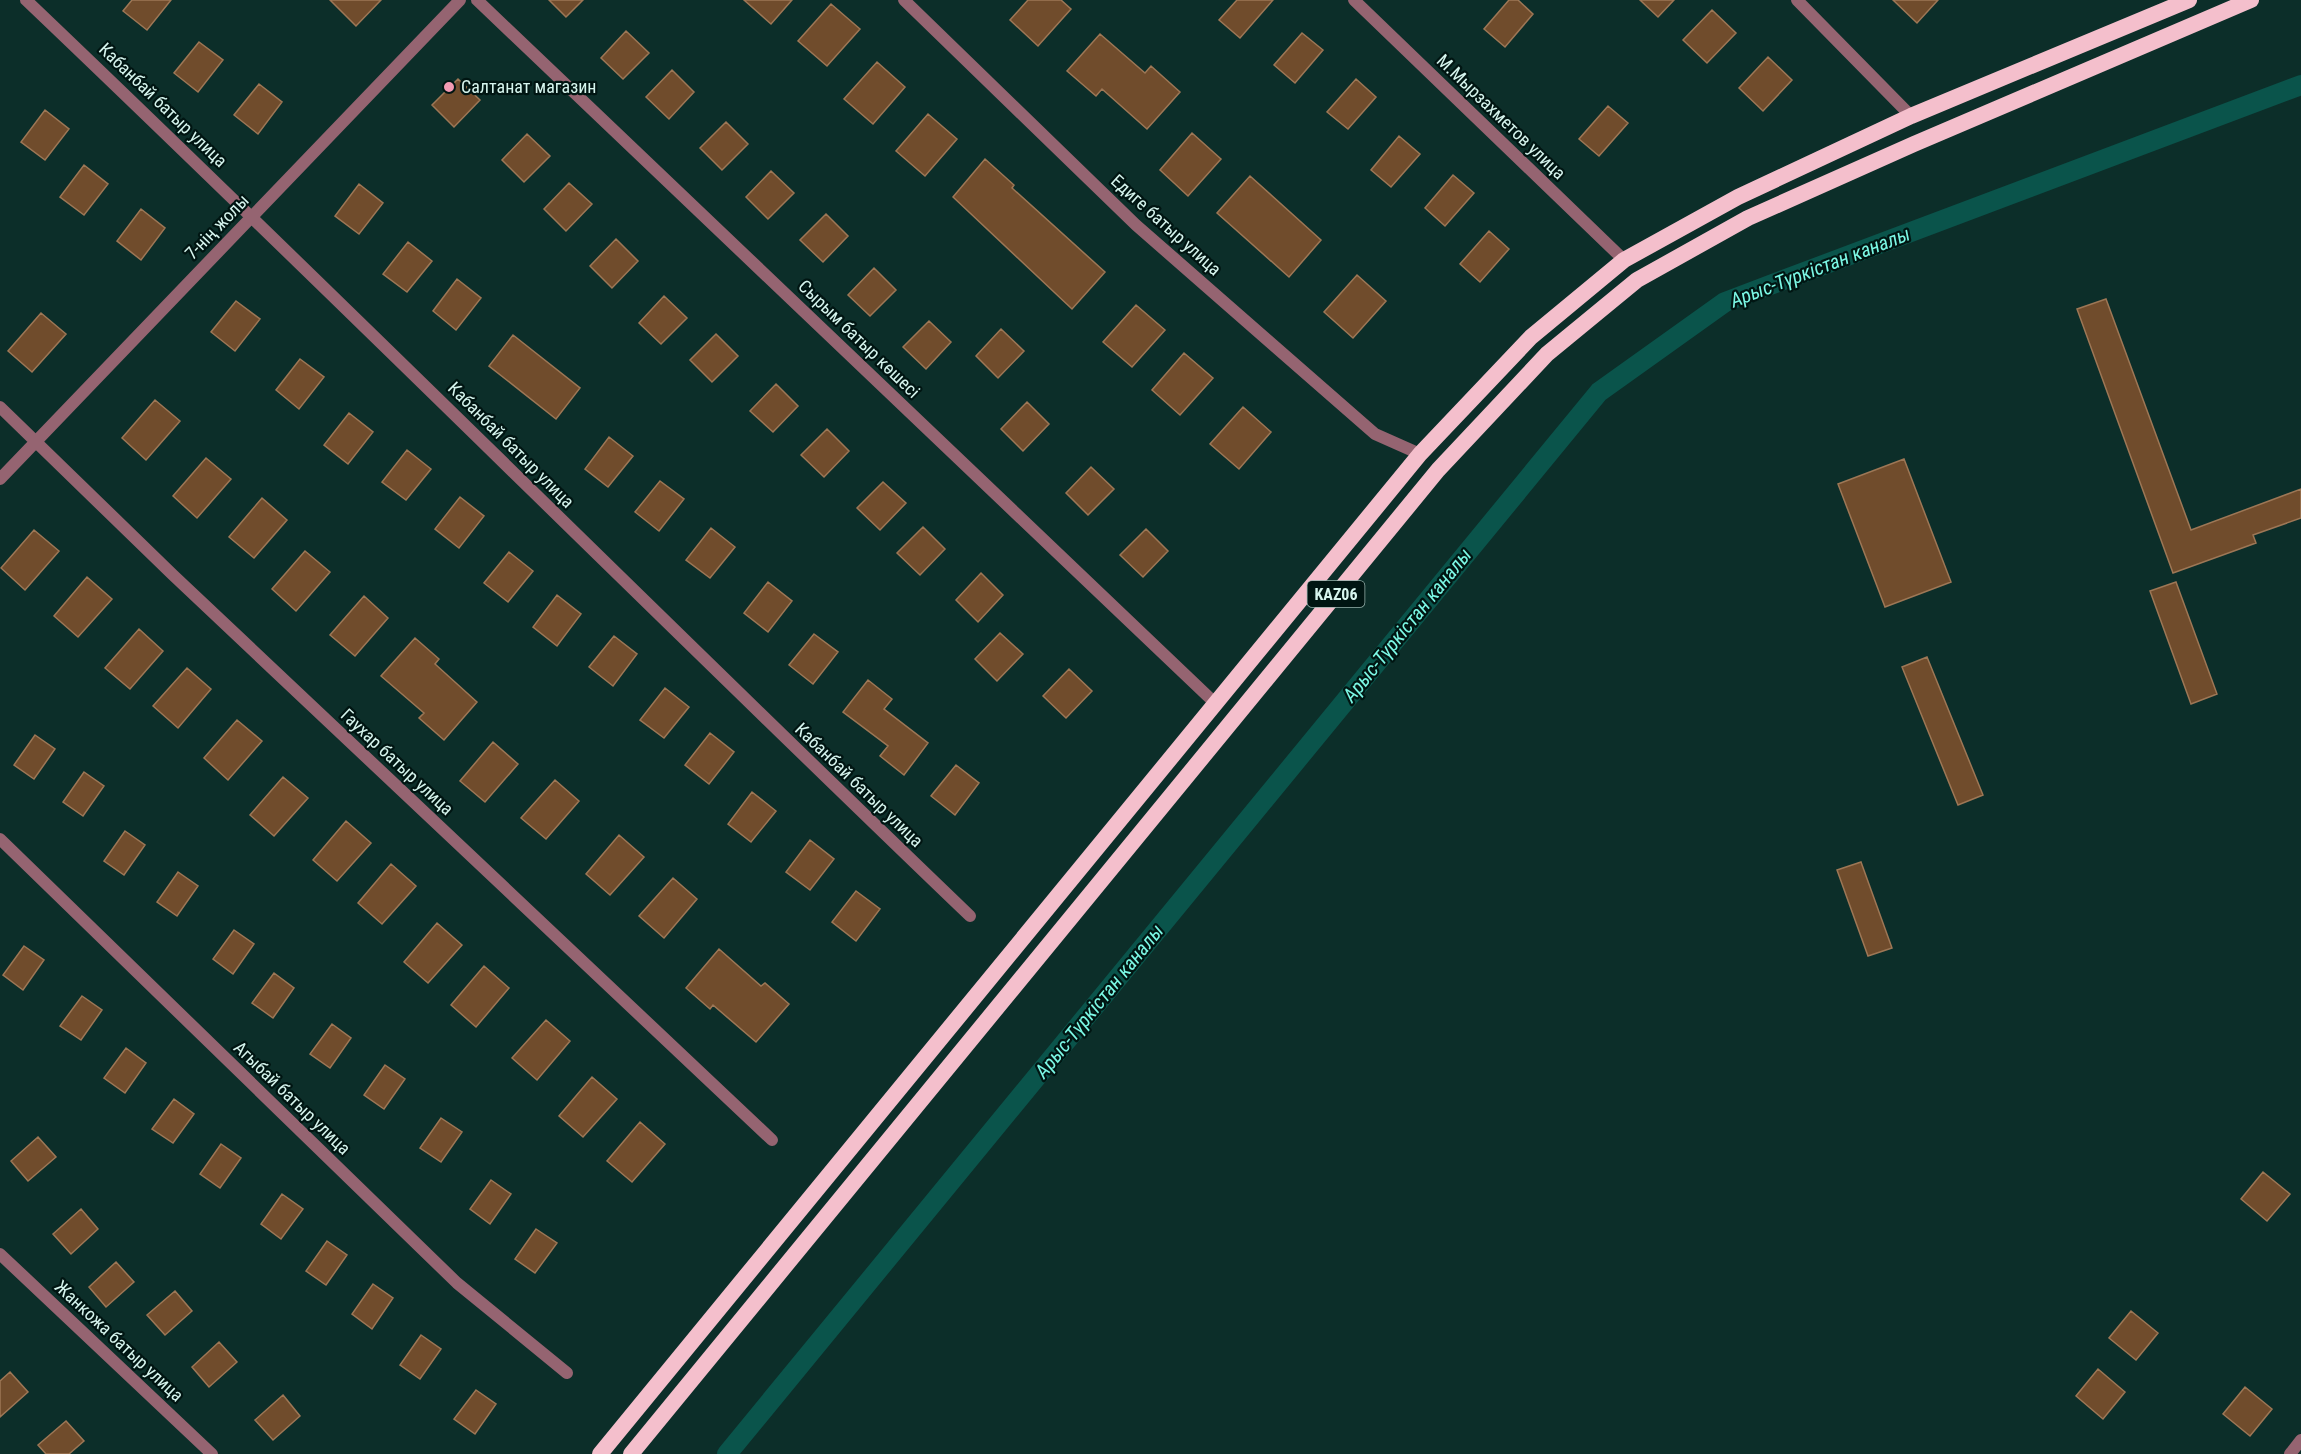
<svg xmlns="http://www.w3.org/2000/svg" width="2301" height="1454" font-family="'Roboto Condensed',sans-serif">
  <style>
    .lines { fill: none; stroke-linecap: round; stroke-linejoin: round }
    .canal { stroke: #0a544b; stroke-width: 20 }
    .building { fill: #704c2c; stroke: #9d7756; stroke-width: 1.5 }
    .minor { stroke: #956471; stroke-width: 12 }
    .trunk { stroke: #f4bfcc; stroke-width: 16 }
    .poi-dot { fill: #f19ab2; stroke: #001512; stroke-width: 2 }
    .labels { text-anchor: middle; stroke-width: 4.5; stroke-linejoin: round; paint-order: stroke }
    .shield { fill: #001512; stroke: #96b2ac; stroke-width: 1.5 }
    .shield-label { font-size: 16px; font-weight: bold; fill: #d6f5ee }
    .poi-label { font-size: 18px; fill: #d6f5ee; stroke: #001512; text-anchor: start }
    .street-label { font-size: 18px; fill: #d6f5ee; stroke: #001512 }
    .water-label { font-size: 20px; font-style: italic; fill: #7bf8e5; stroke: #001512 }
  </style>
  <rect width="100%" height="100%" fill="#0c2e29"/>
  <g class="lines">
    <!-- canal -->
    <path class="canal" d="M727,1454L1599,392L1725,302L2301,85"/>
  </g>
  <!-- building -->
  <path class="building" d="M132,0H171L147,30L123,11Z
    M330,0H381L356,26Z
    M549,0H583L566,17Z
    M744,0H792L771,24Z
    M1028,0H1061L1071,9L1038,46L1010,20Z
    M1237,0H1273L1240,38L1219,20Z
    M1509,0H1518L1533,14L1505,47L1484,29Z
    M1640,0H1674L1658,17Z
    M1893,0H1938L1917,23Z
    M831,4L860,29L827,66L798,41Z
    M1712,10L1736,33L1707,63L1683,40Z
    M626,31L649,53L623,79L601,58Z
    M1302,33L1323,50L1295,83L1274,65Z
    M1100,34L1145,73L1151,66L1180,92L1147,129L1102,89L1096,96L1067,71Z
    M199,42L223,60L198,92L174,73Z
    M1768,57L1792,80L1763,111L1739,88Z
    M877,62L905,87L873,124L844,99Z
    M672,70L694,92L669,119L646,97Z
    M458,79L480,100L454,127L432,105Z
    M1356,79L1376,97L1348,129L1327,112Z
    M259,84L282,102L258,134L234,115Z
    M1608,106L1628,123L1599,156L1579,139Z
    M45,110L69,129L45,160L21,142Z
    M928,114L957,139L925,176L896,151Z
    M726,122L748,144L722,170L700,148Z
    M1192,133L1221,159L1188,196L1160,170Z
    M527,134L550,156L524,182L502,160Z
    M1399,136L1420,154L1391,187L1371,170Z
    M985,159L1014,185L1012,188L1105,272L1072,309L953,197Z
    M84,165L108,184L84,215L60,197Z
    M771,171L794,193L768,219L746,197Z
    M1453,175L1474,193L1445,226L1425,208Z
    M1250,176L1321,240L1289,277L1217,213Z
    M569,183L592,204L566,231L544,209Z
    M359,184L383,203L359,234L335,216Z
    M141,209L165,228L141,260L117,241Z
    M826,214L848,236L823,262L800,240Z
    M1489,231L1509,249L1480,282L1460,264Z
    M616,239L638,261L612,288L590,266Z
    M408,242L432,261L407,292L383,274Z
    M874,268L896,290L870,316L848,295Z
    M1357,275L1386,301L1353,338L1324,312Z
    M457,279L481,298L456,330L433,311Z
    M664,296L687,318L661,344L639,323Z
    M2106,299L2191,530L2301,489V518L2253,535L2256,543L2173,573L2077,309Z
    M236,301L260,319L235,351L211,332Z
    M1136,305L1165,330L1132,367L1103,342Z
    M41,313L66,334L32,372L8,351Z
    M929,321L951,342L926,369L903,347Z
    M1001,329L1024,351L998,378L976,356Z
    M716,334L738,356L712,382L690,360Z
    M513,335L580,388L556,419L489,366Z
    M1184,353L1213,378L1180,415L1152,390Z
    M300,359L324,377L299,409L276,390Z
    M776,384L798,406L773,432L750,411Z
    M155,400L180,421L146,460L122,438Z
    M1027,402L1049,424L1023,451L1001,429Z
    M1243,407L1271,432L1239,469L1210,444Z
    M349,413L373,432L348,464L324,445Z
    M827,429L849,451L824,477L801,455Z
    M609,437L633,456L608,487L585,469Z
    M407,450L431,469L406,500L382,482Z
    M206,458L231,479L197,518L173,496Z
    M1904,459L1951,582L1885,607L1838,484Z
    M1091,467L1114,489L1088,515L1066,493Z
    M660,481L684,499L659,531L635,512Z
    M883,482L906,503L880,530L857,508Z
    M460,497L484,516L459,548L435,529Z
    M262,498L287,520L254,558L229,537Z
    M923,527L945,549L920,575L897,553Z
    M711,528L735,547L710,578L686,560Z
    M1146,529L1168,551L1143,577L1120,555Z
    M34,530L59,551L25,590L1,568Z
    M305,551L330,572L296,611L272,589Z
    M509,552L533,571L508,602L484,583Z
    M981,573L1003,595L978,622L956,600Z
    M87,577L112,599L78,637L54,616Z
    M768,582L792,601L768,632L744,613Z
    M2176,582L2217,694L2191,704L2150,591Z
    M557,595L581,614L557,646L533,627Z
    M364,596L388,618L355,656L330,635Z
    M139,629L163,651L130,689L105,668Z
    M1000,633L1023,654L997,681L975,659Z
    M814,634L838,652L813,684L789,665Z
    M614,636L637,654L613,686L589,667Z
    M415,638L439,659L435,664L477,702L444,740L419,718L424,713L381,676Z
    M1927,657L1983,795L1958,805L1902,667Z
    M187,668L211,689L178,728L153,706Z
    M1069,669L1092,691L1066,718L1043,696Z
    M868,680L892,699L884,709L928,743L904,775L880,756L888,746L843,712Z
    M665,688L689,707L664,738L640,720Z
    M237,720L262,741L228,780L204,758Z
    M710,733L734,752L709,784L685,765Z
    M35,735L55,749L34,779L14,765Z
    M493,742L518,764L485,802L460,781Z
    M956,765L979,783L955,815L931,796Z
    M84,772L104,786L83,816L63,802Z
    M283,777L308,798L274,836L250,815Z
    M555,780L579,801L546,839L521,818Z
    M752,792L776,811L751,842L728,824Z
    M346,821L371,843L337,881L313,860Z
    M125,831L145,845L124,875L104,861Z
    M619,835L644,857L610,895L586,874Z
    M810,840L834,859L810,890L786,872Z
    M1861,862L1892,948L1868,956L1837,870Z
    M391,864L416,886L382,924L358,903Z
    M178,872L198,886L177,916L157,902Z
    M673,878L697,899L664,938L639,916Z
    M856,891L880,909L856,941L832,922Z
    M437,923L462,945L428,983L404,962Z
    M234,930L254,944L233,974L213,959Z
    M24,946L44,960L23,990L3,975Z
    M719,949L761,986L765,983L789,1004L756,1042L713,1005L710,1009L686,988Z
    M484,966L509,988L476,1027L451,1005Z
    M274,973L294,988L273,1018L252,1003Z
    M82,996L102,1010L81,1040L60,1026Z
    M546,1020L570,1041L537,1080L512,1058Z
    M332,1024L351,1038L330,1068L310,1054Z
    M126,1048L146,1063L125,1093L104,1078Z
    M385,1065L405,1079L384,1109L364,1095Z
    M592,1077L617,1099L583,1137L559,1116Z
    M174,1099L194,1114L173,1143L152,1129Z
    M441,1118L462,1132L441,1162L420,1148Z
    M640,1122L665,1144L632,1182L607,1161Z
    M38,1137L56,1157L28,1181L11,1161Z
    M221,1144L241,1158L220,1188L200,1174Z
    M2263,1172L2290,1194L2267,1221L2241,1199Z
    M491,1180L511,1194L490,1224L470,1209Z
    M282,1194L303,1209L281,1239L261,1224Z
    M81,1209L98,1229L71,1254L53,1234Z
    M536,1229L557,1243L535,1273L515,1259Z
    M327,1241L347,1255L326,1285L306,1271Z
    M116,1262L134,1282L106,1307L89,1287Z
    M373,1284L393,1298L372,1329L352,1314Z
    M175,1291L192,1311L165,1335L147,1315Z
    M2131,1311L2158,1333L2136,1360L2109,1338Z
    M421,1335L441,1349L420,1379L400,1365Z
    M219,1342L237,1362L209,1387L192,1367Z
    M2098,1369L2125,1392L2103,1419L2076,1396Z
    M10,1372L28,1392L0,1417V1381Z
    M2245,1387L2272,1409L2250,1436L2223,1414Z
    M476,1390L496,1404L475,1434L454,1419Z
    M283,1395L300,1416L273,1440L255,1420Z
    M66,1421L84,1441L69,1454H46L38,1445Z"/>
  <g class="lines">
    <!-- minor -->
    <path class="minor" d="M26,0C344,303 654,613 970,916
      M477,0L1216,704
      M904,0L1136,225L1375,434L1420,454
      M1354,0L1624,260
      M1797,0L1911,116
      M0,407L173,575L772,1140
      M0,479L460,0
      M0,839L457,1283L567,1373
      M0,1254L212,1454
      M2290,1454L2301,1440"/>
    <!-- trunk -->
    <path class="trunk" d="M600,1454L1420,454L1531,337L1624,260L1738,197L1911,116L2189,0
      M631,1454L1438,470L1547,354L1637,280L1748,218L1914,144L2251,0"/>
  </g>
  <!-- markers -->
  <circle class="poi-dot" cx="449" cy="87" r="6"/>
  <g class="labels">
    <!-- shield labels -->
    <rect class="shield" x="1307.5" y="581" width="57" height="26" rx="4.5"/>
    <g class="shield-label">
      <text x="1336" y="600">KАZ06</text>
    </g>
    <!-- poi labels -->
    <g class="poi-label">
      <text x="461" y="93">Салтанат магазин</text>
    </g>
    <!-- street labels -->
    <g class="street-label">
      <text transform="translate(163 105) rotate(44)" y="6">Кабанбай батыр улица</text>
      <text transform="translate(1501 117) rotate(44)" y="6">М.Мырзахметов улица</text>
      <text transform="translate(1166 225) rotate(42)" y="6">Едиге батыр улица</text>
      <text transform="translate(217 227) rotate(-46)" y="6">7-нің жолы</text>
      <text transform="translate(859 339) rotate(44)" y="6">Сырым батыр көшесі</text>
      <text transform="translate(511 445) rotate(45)" y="6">Кабанбай батыр улица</text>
      <text transform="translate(397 762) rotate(43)" y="6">Гаухар батыр улица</text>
      <text transform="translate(859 785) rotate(44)" y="6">Кабанбай батыр улица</text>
      <text transform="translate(292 1098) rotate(44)" y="6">Агыбай батыр улица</text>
      <text transform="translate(119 1341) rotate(43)" y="6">Жанкожа батыр улица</text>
    </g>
    <!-- water labels -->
    <g class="water-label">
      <text transform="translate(1820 267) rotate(-21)" y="7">Арыс-Түркістан каналы</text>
      <text transform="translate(1407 625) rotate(-51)" y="7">Арыс-Түркістан каналы</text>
      <text transform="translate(1099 1001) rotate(-51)" y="7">Арыс-Түркістан каналы</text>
    </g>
  </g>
</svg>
